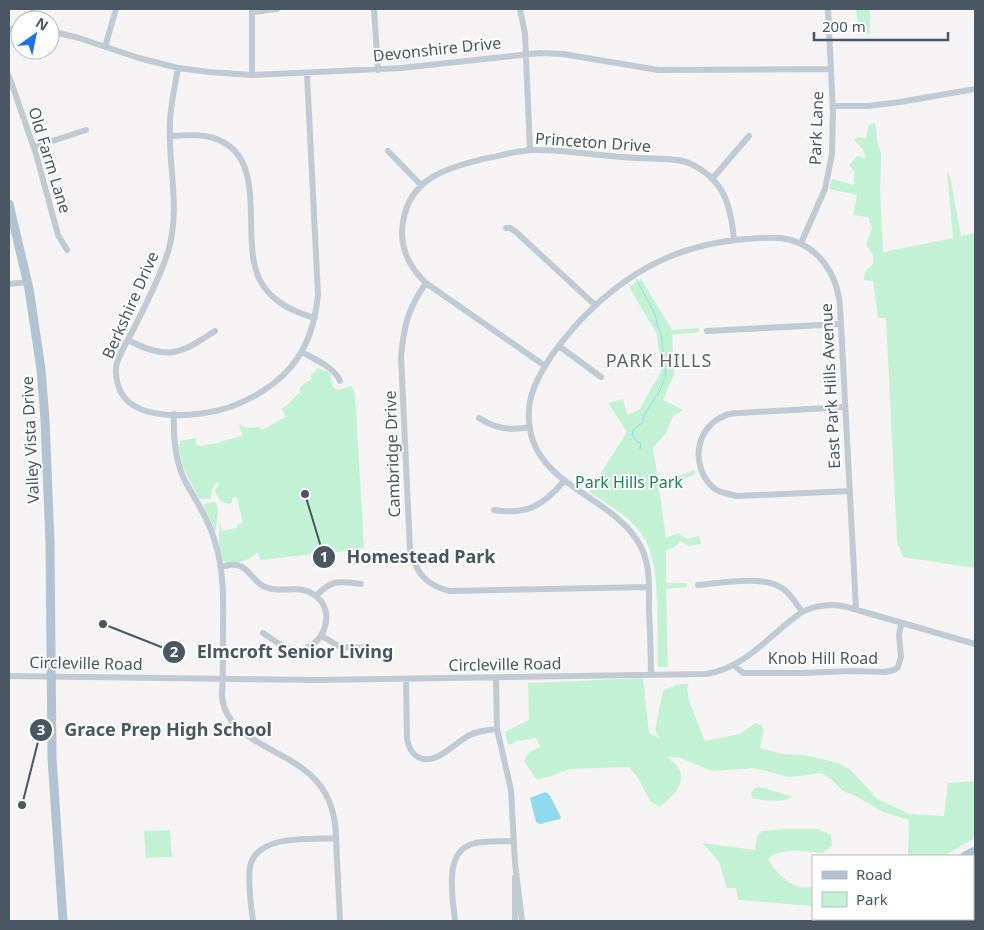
<svg xmlns="http://www.w3.org/2000/svg" width="984" height="930" font-family="'Noto Sans',sans-serif">
  <style>
    .green { fill: #c3f1d5 }
    .water { fill: #90daee }
    .lines { fill: none; stroke-linecap: round; stroke-linejoin: round }
    .stream { stroke: #90daee; stroke-width: 1 }
    .minor { stroke: #c1cad2; stroke-width: 6 }
    .major { stroke: #b3c2d1; stroke-width: 9 }
    .labels { text-anchor: middle; stroke-width: 4; stroke-linejoin: round; paint-order: stroke }
    .street-label { font-size: 16px; fill: #4a5661; stroke: #fff }
    .park-label { font-size: 16px; fill: #17864f; stroke: #fff }
    .neighbourhood-label { font-size: 18px; letter-spacing: 1px; fill: #5f6368; stroke: #fff }
    .leader { fill: none; stroke: #4a5661; stroke-width: 2 }
    .callout-dot { fill: #4a5661; stroke: #fff; stroke-width: 2 }
    .mark-label { font-size: 15px; text-anchor: middle; font-weight: bold; fill: #fff }
    .callout-label { font-size: 18px; text-anchor: middle; font-weight: bold; fill: #4a5661; stroke: #fff; stroke-width: 4; stroke-linejoin: round; paint-order: stroke }
  </style>
  <rect width="100%" height="100%" fill="#f5f3f3"/>
  <!-- green -->
  <path class="green" d="M856,9H870V33L859,35Z
    M875,123L878,144L881,154L880,192L883,252L953,238L947,172L950,176L961,236L975,233V568L903,557L897,541L886,318H878L873,281L864,280L865,272L873,264V255L866,245L872,228L868,217L853,215L857,195L829,189L832,179L854,185V171L849,165L857,156L866,158L863,149L854,140L858,137L866,138L869,125Z
    M641,279L672,330L699,328V332L672,335L674,374L663,400L683,410L673,416L666,433L653,448L659,485L694,470L696,474L659,489L666,538L678,533L687,539L699,536L701,544L689,546L680,541L675,547L666,550V583H687V587L666,589L668,667H658C657,634 661,570 646,541C635,520 609,505 589,492L627,432L608,403L623,399L627,415L639,410L661,372L657,334L629,287Z
    M318,368L330,373L333,387L338,390L351,386L355,393L364,548H360V550L323,553L260,560L258,552C250,561 238,563 227,564C215,554 220,534 220,520L222,531L237,528V525L243,523L237,497L232,498V502L230,504C222,503 218,499 215,491L219,484L217,482L212,488L211,499H199L183,467L178,445L180,444L179,441L197,438L195,443L200,446L219,443V442L243,436L239,425L248,428L259,427L262,430L286,417L282,409C288,405 295,396 301,392L299,389L305,383L312,379L310,376Z
    M213,502L216,503L218,510L216,532L203,505L206,503Z
    M643,678L649,733L660,739L655,730L663,691L678,684H689L687,688L689,701L705,741L740,734L755,723L761,725L764,730L760,748L783,754L805,755L838,763L852,771L877,799L893,806L910,814L944,816L948,783L975,781V838L943,856H908L909,820L883,812L854,795L843,791L831,779L821,773L789,777L754,768L712,771L678,757H667C670,760 677,764 679,769C687,785 670,798 660,807L651,802L638,778L629,767L570,769L551,776L537,780L524,761L528,753L540,747L536,738L517,741L509,745L508,744L505,732L529,720L528,683Z
    M759,787L791,796L789,799C777,802 763,801 752,798L751,793L754,789Z
    M786,829H818L831,835L832,845L823,853C807,852 781,846 768,859C774,870 787,884 800,887C803,888 809,887 813,887V906L738,900L736,888H727L719,861L702,843L755,850L757,837L762,831Z
    M170,830L172,857L146,858L144,831Z
    M975,885V921H940V919H973V886Z"/>
  <!-- water -->
  <path class="water" d="M545,792L549,794L561,817L560,819L540,824L536,822L530,798Z"/>
  <g class="lines">
    <!-- stream -->
    <path class="stream" d="M636,279L655,314L658,328L661,333L666,376C662,382 662,388 658,394C652,402 647,410 643,418V422L633,430L632,435L637,442L641,443L640,449
      M973,885L975,884
      M901,921L903,919"/>
    <!-- minor -->
    <path class="minor" d="M374,9L378,70
      M520,9L525,34L530,150
      M253,12L277,9
      M33,20V9
      M9,29H20
      M50,31L79,38L139,58L178,68L209,72L252,75L401,68L540,53L563,54L658,70L830,69
      M105,47L116,9
      M178,68C175,87 170,106 170,124C168,169 181,207 168,252C159,280 145,306 132,332C127,342 120,352 117,363C115,370 116,378 118,385C129,425 200,417 230,407C252,399 274,386 290,368C308,347 315,323 318,295L307,74
      M252,75V9
      M9,76L36,154L58,235L67,250
      M833,106H868L900,102L975,89
      M170,136C181,136 194,134 205,136C277,149 235,241 262,284C274,303 294,312 315,318
      M34,147L86,130
      M388,151L421,185
      M712,179L749,136
      M506,228H510L516,232L595,305
      M801,243L825,189L832,154L833,111L828,9
      M426,283C408,308 404,326 401,356L410,550C416,573 427,586 450,591L649,587
      M9,284L28,282
      M707,331L841,324
      M128,340C168,361 180,354 215,331
      M559,346L601,377
      M302,352C314,359 334,367 340,381
      M545,366L426,283C409,267 399,246 403,222C410,178 445,169 483,159C499,156 515,151 531,150C561,149 592,155 622,157C638,159 677,157 689,163C724,179 731,205 734,240
      M845,407L739,413C734,413 728,414 724,416C694,428 690,469 715,489C721,493 729,494 737,496L850,491
      M174,414C173,437 175,460 185,481C196,501 209,520 215,542C225,573 223,605 223,637C223,657 223,677 222,697C228,748 300,748 325,793C337,813 336,837 337,860C338,880 339,901 340,921
      M479,418C495,429 511,431 530,427
      M494,510C527,515 543,506 564,481
      M221,567C225,566 231,564 236,565C248,566 254,583 265,587C281,594 298,584 313,594C341,611 321,656 290,649C280,646 272,639 263,633
      M698,585C722,583 761,575 782,588C791,594 796,603 802,612
      M316,596C332,579 339,581 361,584
      M322,636L340,647L367,648
      M735,666L743,673H800L852,671L885,672L894,670L898,667L901,657L899,635L901,624
      M651,675C651,653 650,632 649,611C649,590 651,567 641,547C613,492 524,486 529,410C530,390 541,372 552,355C575,323 603,295 636,274C669,253 708,242 746,239C758,238 769,237 780,238C816,242 837,272 840,306L856,609
      M9,676L318,680L706,674C746,668 770,634 802,612C817,605 831,603 847,607L975,644
      M496,678L497,729L511,790L515,863L522,921
      M406,679L407,740C409,747 411,753 418,757C435,767 455,742 470,735C478,731 488,730 497,729
      M515,877V921
      M253,921C251,908 247,874 251,863C261,834 311,840 336,838
      M455,921C453,898 443,853 472,844C484,840 501,842 514,841"/>
    <!-- major -->
    <path class="major" d="M9,204L29,289L41,369L45,420L50,543L52,758L63,921
      M965,856L975,851
      M973,863L975,861
      M869,921L871,919
      M882,921L885,919"/>
  </g>
  <g class="labels">
    <!-- street labels -->
    <g class="street-label">
      <text transform="translate(437 49) rotate(-6)" y="6">Devonshire Drive</text>
      <text transform="translate(816 128) rotate(-88)" y="6">Park Lane</text>
      <text transform="translate(593 142) rotate(4)" y="6">Princeton Drive</text>
      <text transform="translate(50 160) rotate(73)" y="6">Old Farm Lane</text>
      <text transform="translate(130 305) rotate(-66)" y="6">Berkshire Drive</text>
      <text transform="translate(830 386) rotate(-93)" y="6">East Park Hills Avenue</text>
      <text transform="translate(30 440) rotate(-93)" y="6">Valley Vista Drive</text>
      <text transform="translate(392 454) rotate(-92)" y="6">Cambridge Drive</text>
      <text x="823" y="664">Knob Hill Road</text>
      <text transform="translate(86 663) rotate(1)" y="6">Circleville Road</text>
      <text transform="translate(505 664) rotate(-1)" y="6">Circleville Road</text>
    </g>
    <!-- park labels -->
    <g class="park-label">
      <text x="629" y="488">Park Hills Park</text>
    </g>
    <!-- neighbourhood labels -->
    <g class="neighbourhood-label">
      <text x="659" y="367">PARK HILLS</text>
    </g>
  </g>
  <!-- callouts -->
  <path class="leader" d="M305 494L324 557M103 624L174 652M22 805L41 730"/>
  <g class="callout-dot">
    <circle cx="305" cy="494" r="5"/>
    <circle cx="103" cy="624" r="5"/>
    <circle cx="22" cy="805" r="5"/>
    <circle cx="324" cy="557" r="12"/>
    <circle cx="174" cy="652" r="12"/>
    <circle cx="41" cy="730" r="12"/>
  </g>
  <g class="mark-label">
    <text x="324" y="562">1</text>
    <text x="174" y="657">2</text>
    <text x="41" y="735">3</text>
  </g>
  <g class="callout-label">
    <text x="421" y="563">Homestead Park</text>
    <text x="295" y="658">Elmcroft Senior Living</text>
    <text x="168" y="736">Grace Prep High School</text>
  </g>
  <!-- border -->
  <rect width="984" height="930" fill="none" stroke="#4a5661" stroke-width="20"/>
  <!-- legend -->
  <rect x="812" y="855" width="162" height="65" fill="#ffffff" stroke="#b7bbc0"/>
  <rect x="822" y="871" width="25" height="8" fill="#b3c2d1" stroke="#b7bbc0"/>
  <text x="856" y="880" font-size="15" fill="#4a5661">Road</text>
  <rect x="822" y="892" width="25" height="15" fill="#c3f1d5" stroke="#b7bbc0"/>
  <text x="856" y="905" font-size="15" fill="#4a5661">Park</text>
  <!-- north arrow -->
  <g transform="translate(35 35) rotate(33)"><circle r="24" fill="#ffffff" stroke="#b7bbc0"/>
  <path d="M0-4L9 19L0 12L-9 19Z" fill="#1a73e8"/>
  <text y="-8" font-size="14" font-weight="bold" text-anchor="middle" fill="#4a5661">N</text>
  </g>
  <!-- scale -->
  <path d="M814 32v8h134v-8" fill="none" stroke="#4a5661" stroke-width="2.5"/>
  <text x="822" y="32" font-size="15" fill="#4a5661" stroke="#ffffff" stroke-width="4" paint-order="stroke">200 m</text>
</svg>
